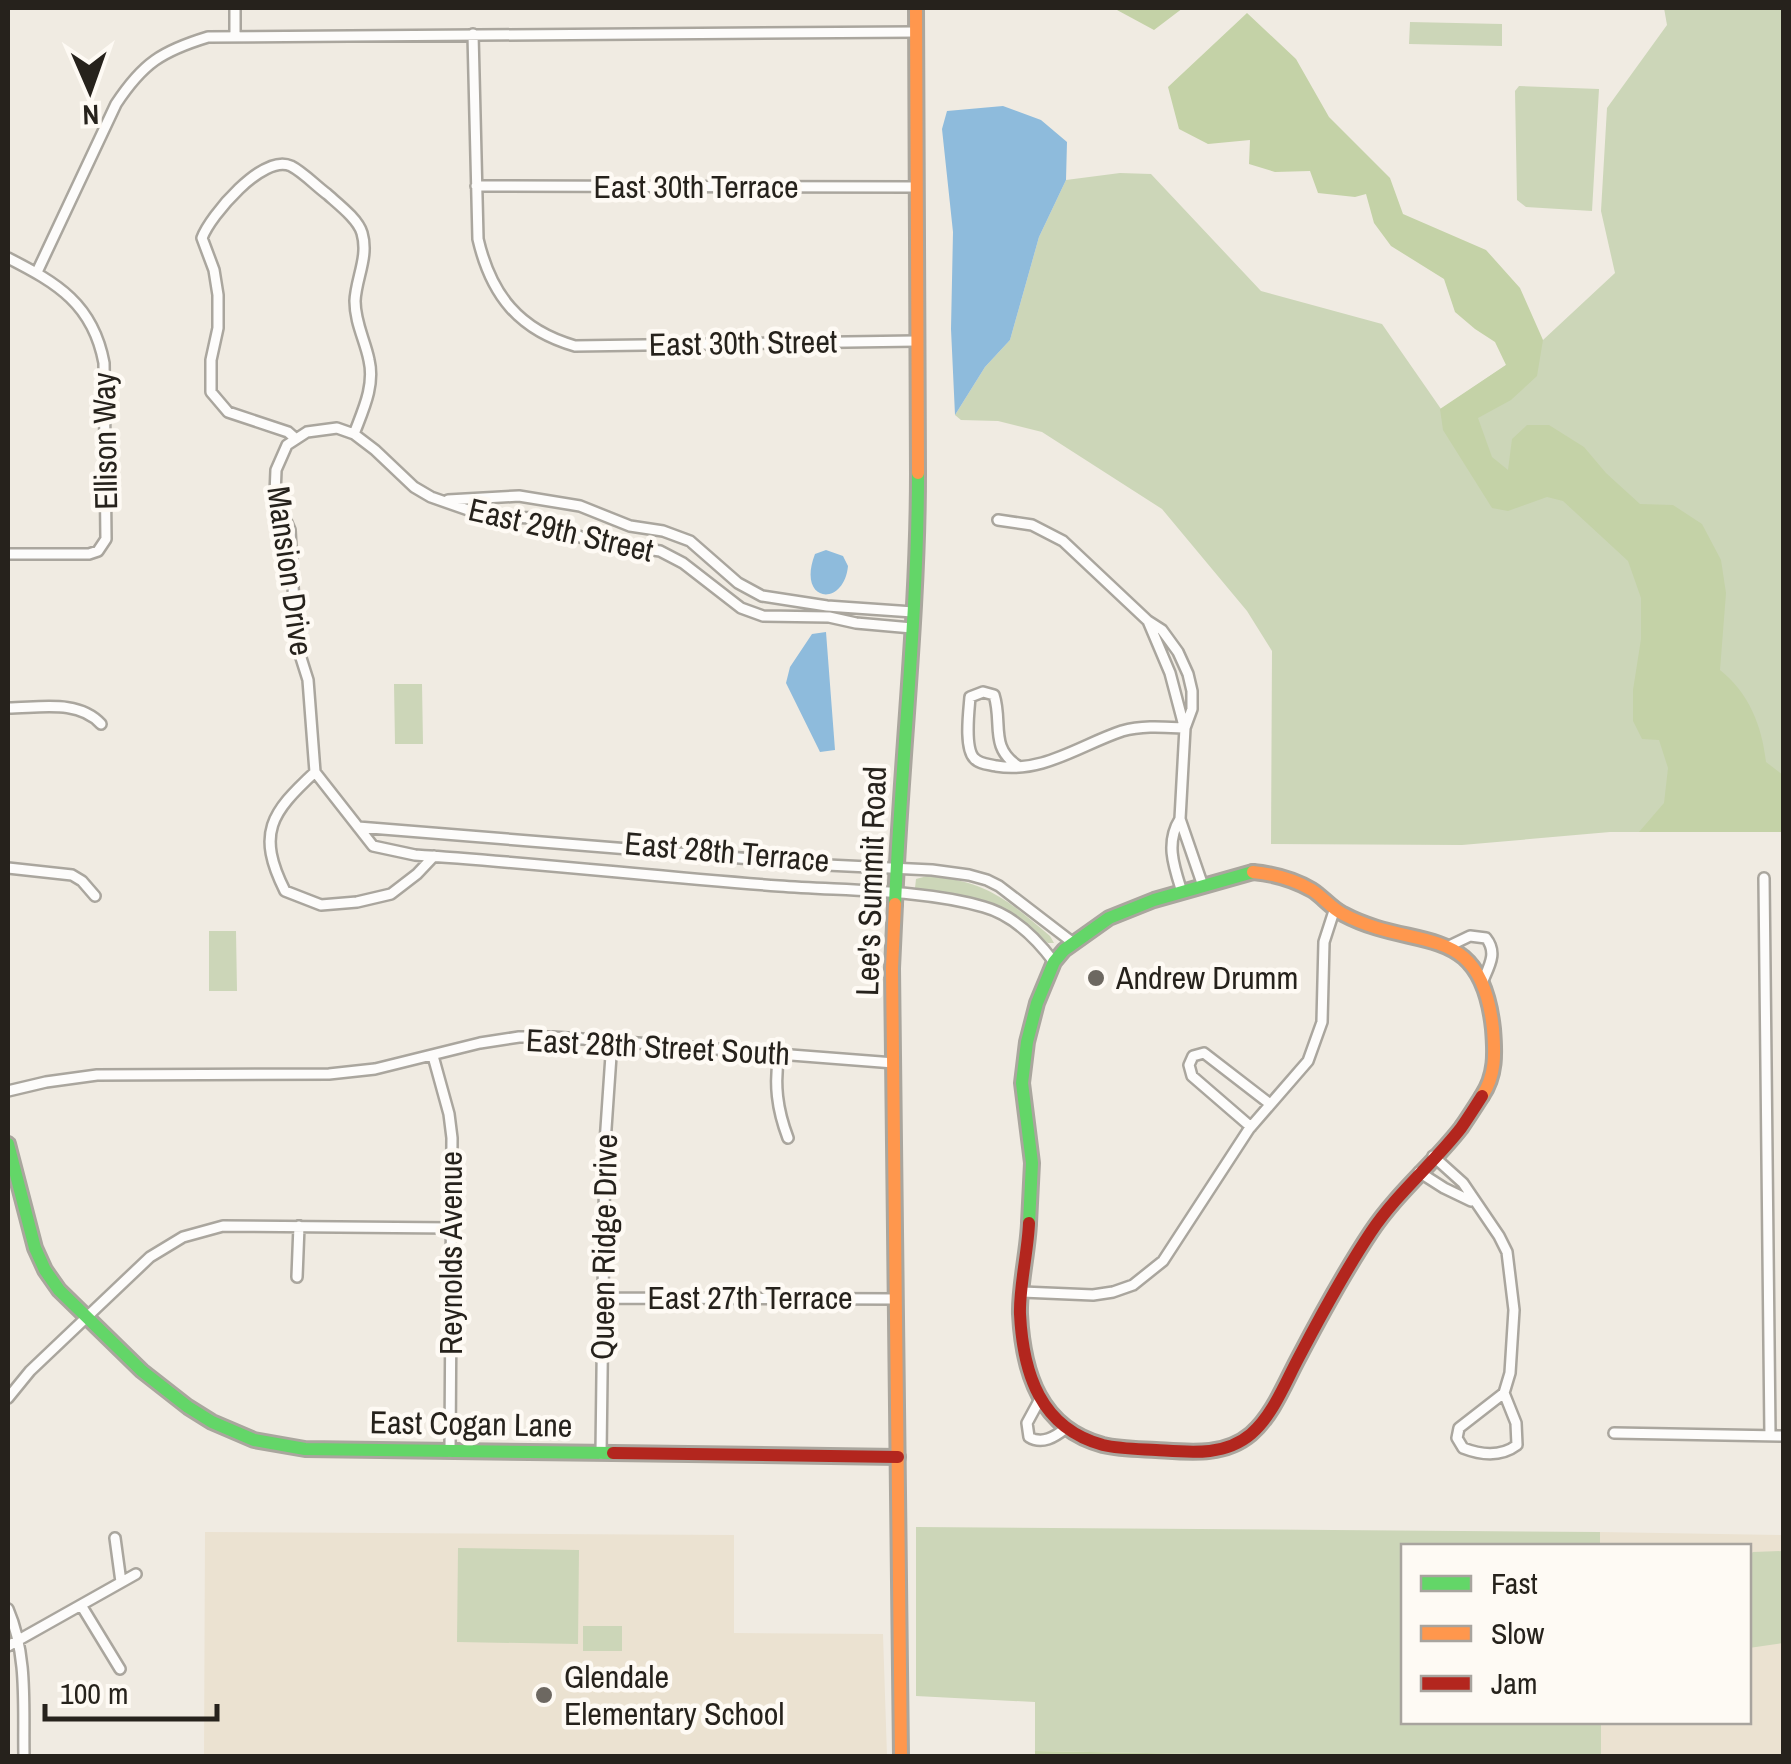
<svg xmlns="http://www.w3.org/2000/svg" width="1791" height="1764" font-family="'Archivo Narrow',sans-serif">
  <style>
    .built { fill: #ebe2d1 }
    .green { fill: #ccd6b8 }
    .forest { fill: #c4d2a7 }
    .water { fill: #8ebbdc }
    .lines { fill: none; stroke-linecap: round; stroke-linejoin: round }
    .street-casing { stroke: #aaa69e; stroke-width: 14 }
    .fast-casing { stroke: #aaa69e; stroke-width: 18 }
    .slow-casing { stroke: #aaa69e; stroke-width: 18 }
    .jam-casing { stroke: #aaa69e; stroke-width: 18 }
    .street { stroke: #fdfcfb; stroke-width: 9 }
    .fast { stroke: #63d668; stroke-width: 12 }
    .slow { stroke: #ff974d; stroke-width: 12 }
    .jam { stroke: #b3261e; stroke-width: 12 }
    .poi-dot { fill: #6d6861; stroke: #fefaf4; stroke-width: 4 }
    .labels { text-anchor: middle; stroke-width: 9; stroke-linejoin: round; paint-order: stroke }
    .street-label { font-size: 32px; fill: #26221c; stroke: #fefaf4 }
    .poi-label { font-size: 32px; fill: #26221c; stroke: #fefaf4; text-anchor: start }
  </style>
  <rect width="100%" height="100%" fill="#f0ebe2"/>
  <!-- built -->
  <path class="built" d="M205,1532L734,1535V1633L883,1634L887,1756H204Z
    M1600,1532L1783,1535V1756H1601V1722H1748V1546H1600Z"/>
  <!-- green -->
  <path class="green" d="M1664,8H1783V832H1610L1462,845L1271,844L1272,651L1247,611L1162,509L1042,432L998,421L961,420L955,415L985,367L1010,340L1039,237L1066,180L1120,173L1151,174L1261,291L1382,324L1441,409L1543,340L1615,273L1601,211L1607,108L1667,25Z
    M1410,22L1502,24V46L1409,44Z
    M1519,86L1599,89L1592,211L1526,207L1517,200L1515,91Z
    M394,684H422L423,744H395Z
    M927,876C985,880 1008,900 1050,936L1054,943H1048C1035,933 1022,921 1008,912C982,895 950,895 920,892L915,888L916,879Z
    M209,931H236L237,991H209Z
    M916,1527L1600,1532V1546H1404V1722H1601V1756H1309L1035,1751V1702L916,1696Z
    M458,1548L579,1550L578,1644L457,1642Z
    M1783,1551V1643L1749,1648V1555L1753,1552Z
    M583,1626H622V1651H583Z"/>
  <!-- forest -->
  <path class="forest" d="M1118,8H1183L1154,30L1117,10Z
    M1247,13L1296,59L1329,117L1390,178L1403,214L1486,250L1520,288L1543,340L1537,376L1511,400L1478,418L1492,457L1508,470L1512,439L1527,425H1549L1584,447L1606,473L1640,504L1673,505L1702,524L1721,560L1726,593L1720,670C1749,693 1762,726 1766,762L1783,775V832H1639L1664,803L1668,768L1659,740L1642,739L1633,721V690L1641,639V598L1628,561L1563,501L1547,497L1508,511L1492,508L1443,430L1440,409L1506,365L1495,342L1475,329L1455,312L1444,279L1391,246L1374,223L1366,194L1355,197L1318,193L1310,171L1275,172L1249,164L1250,140L1208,144L1179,129L1168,87Z
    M1035,1751L1309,1756H1035Z"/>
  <!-- water -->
  <path class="water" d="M1003,106L1041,120L1067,142L1066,180L1039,237L1010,340L985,367L955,415L951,329L953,232L942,129L947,111Z
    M826,550L843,556L848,566C844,608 796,603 815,554Z
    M826,632L835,750L820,752L786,683L790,667L812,634Z"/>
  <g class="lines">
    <!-- street casing -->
    <g class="street-casing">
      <path id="street" d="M235,8V36
        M473,34L478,239C491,295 519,330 575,346L916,341
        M476,186L916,187
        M8,258C57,283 93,304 104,363L106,539L98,551L89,554H8
        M37,272L116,104C143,63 162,51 208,37L916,32
        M296,439L288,432L228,412L211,392V360L218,328V295L214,270L202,238C210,216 263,153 291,166C303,172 316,186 327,194C338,204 358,219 362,233C369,257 356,278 355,301C355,323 365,340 369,360C375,386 363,410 354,434
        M448,500L519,496L580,506L630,526L663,531L690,541L738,583L762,596L827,606L913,612
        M998,520L1032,525L1063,541L1148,621L1162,630L1178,652L1188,674L1192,691V709L1185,728L1180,819L1203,886
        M1148,621L1170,673L1184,726
        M8,708C39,708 78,699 101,724
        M1018,766C989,747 1003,723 994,695L983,692L970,697C969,711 964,747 974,758C979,764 988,764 996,766C1042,774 1080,745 1122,731C1143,725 1164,727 1185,728
        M315,772L308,680L296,642L290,530L275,495L276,470L287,445L307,432L337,428L354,434L375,450L414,487L431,497L471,511L495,517L537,518L590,541L660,551L683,563L741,608L763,616L829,617L856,623L912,628
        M315,772L373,846L415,855C537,863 658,877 779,886C843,891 923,889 984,907C1013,915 1036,938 1054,962
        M315,772C271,813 256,833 285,891L321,905L357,902L391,894L417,874L434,856
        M1180,819C1165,843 1174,867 1182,892
        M358,827L827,865L932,870L969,875L987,880L999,886L1072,942
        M8,868L72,875L82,881L95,896
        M1764,878L1770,1436
        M1447,947L1470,936L1486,938C1498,953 1489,966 1482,983
        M779,1054C774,1084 777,1109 788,1138
        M433,1056L449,1114L452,1138L450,1452
        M8,1091L46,1082L97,1075L329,1074L375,1069L480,1043L519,1037H553L612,1041L894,1063
        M1251,1127L1192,1076L1189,1065L1193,1056L1204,1053L1270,1104
        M1433,1156L1463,1183L1499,1236L1507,1252L1514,1310L1510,1373L1504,1393L1459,1428L1457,1438L1463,1448C1481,1455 1501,1457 1517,1445L1516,1423L1504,1393
        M1419,1172L1444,1188L1471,1201
        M297,1277L299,1226
        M1022,1292L1093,1295L1113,1292L1133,1285L1163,1261L1249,1129L1308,1061L1322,1022L1324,942L1335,908
        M603,1298L896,1299
        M8,1398L30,1371L150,1257L183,1237L223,1226L452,1228
        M1040,1399L1027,1423L1029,1437C1042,1445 1055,1437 1066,1428
        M1614,1433L1784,1436
        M601,1454L605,1143L612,1041
        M115,1538L121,1582
        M81,1605L120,1669
        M8,1609C28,1655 23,1708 24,1756
        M8,1646L136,1574"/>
    </g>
    <!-- fast casing -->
    <g class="fast-casing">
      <path id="fast" d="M895,904C901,760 918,617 918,473
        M8,1144L35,1248L45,1270L59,1290L142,1371L188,1407L212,1422L254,1440L305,1449L613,1453
        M1029,1223L1032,1163L1022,1083L1027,1042L1037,1003L1054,962L1064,950L1109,918L1154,900L1253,872"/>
    </g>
    <!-- slow casing -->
    <g class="slow-casing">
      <path id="slow" d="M916,8L918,473
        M1253,872C1274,874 1293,879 1312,890C1323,897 1331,908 1343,914C1416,953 1481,918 1493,1029C1495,1053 1496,1075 1482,1096
        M895,904L892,968L901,1756"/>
    </g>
    <!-- jam casing -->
    <g class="jam-casing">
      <path id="jam" d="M1029,1223C1028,1251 1019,1288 1020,1314C1023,1373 1040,1428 1103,1445C1120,1449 1138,1449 1156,1450C1188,1452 1224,1457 1251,1434C1273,1415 1285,1383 1299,1357C1321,1315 1345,1271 1371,1232C1397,1193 1433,1164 1461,1128C1468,1118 1475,1107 1482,1096
        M613,1453L898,1457"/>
    </g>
    <!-- street -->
    <use href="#street" class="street"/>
    <!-- fast -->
    <use href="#fast" class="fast"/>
    <!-- slow -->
    <use href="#slow" class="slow"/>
    <!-- jam -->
    <use href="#jam" class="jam"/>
  </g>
  <!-- markers -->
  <g class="poi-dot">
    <circle cx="1096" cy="978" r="10"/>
    <circle cx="544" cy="1695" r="10"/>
  </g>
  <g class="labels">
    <!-- street labels -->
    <g class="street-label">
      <text x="696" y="198">East 30th Terrace</text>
      <text transform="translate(743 343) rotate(-1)" y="11">East 30th Street</text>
      <text transform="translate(105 441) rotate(-91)" y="11">Ellison Way</text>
      <text transform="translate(561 530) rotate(13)" y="11">East 29th Street</text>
      <text transform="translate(290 571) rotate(82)" y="11">Mansion Drive</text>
      <text transform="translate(727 852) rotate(5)" y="11">East 28th Terrace</text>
      <text transform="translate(871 881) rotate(-88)" y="11">Lee's Summit Road</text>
      <text transform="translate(658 1047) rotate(3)" y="11">East 28th Street South</text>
      <text transform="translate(604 1247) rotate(-89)" y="11">Queen Ridge Drive</text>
      <text transform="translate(451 1253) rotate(-90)" y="11">Reynolds Avenue</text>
      <text x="750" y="1309">East 27th Terrace</text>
      <text transform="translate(471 1424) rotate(1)" y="11">East Cogan Lane</text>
    </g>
    <!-- poi labels -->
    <g class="poi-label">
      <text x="1116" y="989">Andrew Drumm</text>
      <text x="564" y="1688">Glendale<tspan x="564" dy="37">Elementary School</tspan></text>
    </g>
  </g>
  <!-- border -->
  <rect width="1791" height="1764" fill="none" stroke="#26221c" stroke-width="20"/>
  <!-- legend -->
  <rect x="1401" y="1544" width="350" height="180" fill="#fefaf4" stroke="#a8a49e" stroke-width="2.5"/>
  <rect x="1421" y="1576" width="50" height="15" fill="#63d668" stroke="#a8a49e" stroke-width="2.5"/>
  <text x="1491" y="1594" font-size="30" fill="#26221c">Fast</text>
  <rect x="1421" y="1626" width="50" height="15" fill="#ff974d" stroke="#a8a49e" stroke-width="2.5"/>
  <text x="1491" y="1644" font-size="30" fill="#26221c">Slow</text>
  <rect x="1421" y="1676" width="50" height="15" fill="#b3261e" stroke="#a8a49e" stroke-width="2.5"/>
  <text x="1491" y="1694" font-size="30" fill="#26221c">Jam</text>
  <!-- north arrow -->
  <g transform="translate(90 90) rotate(178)" stroke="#fefaf4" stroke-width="8" paint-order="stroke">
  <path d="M0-8L18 38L0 25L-18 38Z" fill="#26221c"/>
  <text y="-15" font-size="28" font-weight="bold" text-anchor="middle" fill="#26221c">N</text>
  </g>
  <!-- scale -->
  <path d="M45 1704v15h172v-15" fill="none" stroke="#26221c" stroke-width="5"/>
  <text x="60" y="1704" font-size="30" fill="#26221c" stroke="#fefaf4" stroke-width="8" paint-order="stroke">100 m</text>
</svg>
